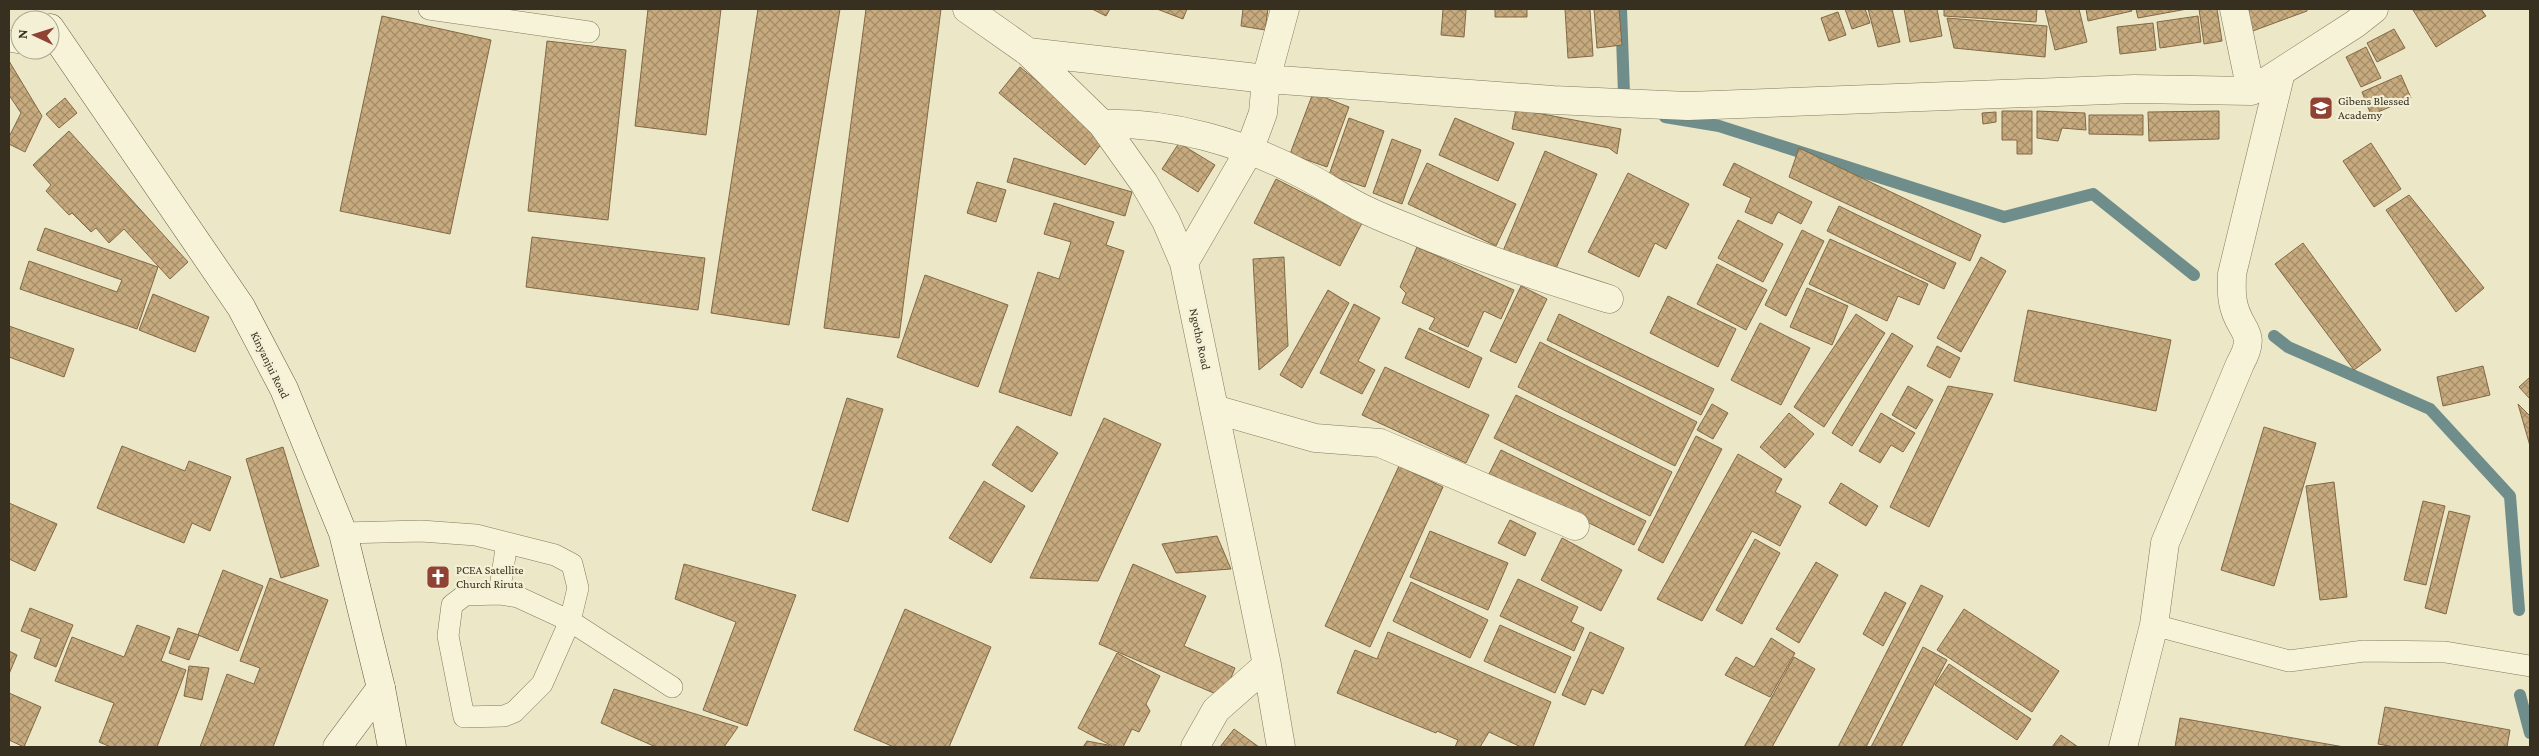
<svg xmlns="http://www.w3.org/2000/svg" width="2539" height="756" font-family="'Crimson Pro',serif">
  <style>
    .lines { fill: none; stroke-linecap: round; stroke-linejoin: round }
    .stream { stroke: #6f8d8b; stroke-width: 12 }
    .building { fill: url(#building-cross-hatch); stroke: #836945 }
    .lane-casing { stroke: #857a5d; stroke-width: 22 }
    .street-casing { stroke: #857a5d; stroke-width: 29 }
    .secondary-casing { stroke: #675b40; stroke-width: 29 }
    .lane { stroke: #f6f3d9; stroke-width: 21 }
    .street { stroke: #f6f3d9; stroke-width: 28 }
    .secondary { stroke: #f6f3d9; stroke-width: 28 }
    .labels { text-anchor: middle; stroke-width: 4.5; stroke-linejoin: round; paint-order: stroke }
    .poi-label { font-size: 12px; fill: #372f20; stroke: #f3f0d6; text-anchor: start }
    .street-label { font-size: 12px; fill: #372f20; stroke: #f3f0d6 }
  </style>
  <defs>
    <pattern id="building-cross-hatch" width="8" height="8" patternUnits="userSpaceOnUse" patternTransform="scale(1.25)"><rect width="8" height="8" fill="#c7ab7f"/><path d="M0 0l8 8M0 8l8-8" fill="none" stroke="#a28c68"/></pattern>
  </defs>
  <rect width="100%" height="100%" fill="#ebe7c7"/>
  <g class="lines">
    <!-- stream -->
    <path class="stream" d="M1621,9L1624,94
      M1665,117L1719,126L2004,217L2093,194L2194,275
      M2274,336L2288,347L2430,409L2510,496L2519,610
      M2520,695L2530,733"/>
  </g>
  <!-- building -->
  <path class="building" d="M648,9H721L706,135L635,126Z
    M758,9H840L789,325L711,313Z
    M866,9H941L899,338L824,328Z
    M1092,9H1110L1106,16Z
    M1157,9H1187L1183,19Z
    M1243,9H1268L1265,30L1241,26Z
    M1443,9L1466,10L1464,37L1441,35Z
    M1495,9H1527V17H1495Z
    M1565,9H1590L1593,56L1568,58Z
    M1594,9H1619L1622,45L1597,48Z
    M1845,9H1865L1870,23L1852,29Z
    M1868,9H1892L1900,42L1878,47Z
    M1904,9H1937L1942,36L1910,42Z
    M1944,9H2037L2036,22L1944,16Z
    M2045,9H2079L2087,42L2055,50Z
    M2086,9H2131L2132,11L2088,21Z
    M2136,9H2187L2138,18Z
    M2199,9H2217L2222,41L2204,44Z
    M2245,9H2307V11L2250,32Z
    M2481,9L2486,16L2436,47L2413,10Z
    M1838,12L1846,35L1829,41L1821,18Z
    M382,16L491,40L450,234L340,211Z
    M2198,16L2201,42L2160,48L2157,22Z
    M1947,18L2047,26L2045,57L1954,48Z
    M2153,23L2156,50L2120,54L2117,27Z
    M2394,29L2405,48L2377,62L2367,43Z
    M547,41L626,50L608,220L528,211Z
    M2366,47L2381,78L2361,87L2346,57Z
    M9,61L42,116L25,152L9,144V137L21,113L9,95Z
    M1020,67L1106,138L1085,165L999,93Z
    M2401,75L2411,98L2371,115L2362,92Z
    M1313,93L1349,107L1327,167L1290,154Z
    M65,98L77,113L59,128L46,114Z
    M1516,109L1621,129L1617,154L1609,148L1512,129Z
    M2002,111H2032V154H2017V140H2002Z
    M2037,111L2085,113L2086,130L2062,128L2058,141L2037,138Z
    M2219,111V139L2149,141L2148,112Z
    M1996,112V122L1983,124L1982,113Z
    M2089,115H2143V135L2089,134Z
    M1349,118L1384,131L1365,187L1329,175Z
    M1455,118L1514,143L1498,181L1439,155Z
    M69,131L188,262L170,279L124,229L109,243L96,228L91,232L72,213L69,215L46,191L51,185L33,165Z
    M1392,139L1421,150L1402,204L1373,193Z
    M1179,143L1215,165L1198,192L1162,169Z
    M2371,143L2401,189L2374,207L2343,161Z
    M1799,148L1981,235L1970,261L1789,177Z
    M1545,151L1597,174L1554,273L1503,251Z
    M1014,158L1132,192L1125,216L1007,182Z
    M1427,163L1516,204L1496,246L1408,204Z
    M1734,163L1812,202L1801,224L1778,212L1772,224L1745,212L1751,198L1723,185Z
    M1628,173L1689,204L1666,249L1655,243L1639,277L1588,252Z
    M1276,179L1362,223L1340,266L1254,223Z
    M977,182L1006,190L996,222L967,213Z
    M2409,195L2484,288L2456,312L2386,210Z
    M1054,203L1114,222L1106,245L1124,251L1071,416L999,392L1038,272L1059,279L1071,242L1044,234Z
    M1839,206L1956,263L1944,289L1827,231Z
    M1738,220L1783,244L1763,282L1718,258Z
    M45,228L158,267L137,329L20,289L29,261L117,292L122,280L37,250Z
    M1802,230L1824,241L1786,316L1765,305Z
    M532,237L705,258L698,310L526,287Z
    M1830,239L1928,284L1919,305L1898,296L1887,321L1809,284Z
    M2303,243L2381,350L2354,370L2275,264Z
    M1417,247L1514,290L1501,319L1484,311L1468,347L1429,329L1435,318L1402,303L1406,293L1400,287Z
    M1284,257L1288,346L1259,370L1253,259Z
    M1981,257L2006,271L1961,352L1937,338Z
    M1717,264L1767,290L1746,330L1697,304Z
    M925,275L1008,305L978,387L897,357Z
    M1521,286L1547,299L1516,363L1490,351Z
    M1807,288L1848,306L1832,345L1790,327Z
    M1328,290L1349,303L1302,388L1280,375Z
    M153,294L209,317L195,352L139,330Z
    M1668,296L1736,329L1718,367L1650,333Z
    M1354,304L1380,318L1358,361L1375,370L1362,394L1320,373Z
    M2028,310L2171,340L2156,411L2014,381Z
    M1559,314L1714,389L1701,415L1547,340Z
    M1856,314L1885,333L1824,427L1794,407Z
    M1760,323L1810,348L1781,405L1731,380Z
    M9,326L74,349L64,377L9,357Z
    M1419,328L1482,358L1469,388L1405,358Z
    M1892,333L1913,346L1852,446L1832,433Z
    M1540,342L1697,422L1675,466L1518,387Z
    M1937,346L1960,358L1950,378L1927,366Z
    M2483,366L2490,395L2443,406L2437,377Z
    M1385,367L1489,415L1466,463L1362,415Z
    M2530,377V399L2519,387Z
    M1908,386L1933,400L1916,429L1892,415Z
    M1948,386L1993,394L1929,527L1890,507Z
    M1516,395L1672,472L1650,516L1494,438Z
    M847,398L883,409L848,522L812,510Z
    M1712,404L1728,413L1713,439L1697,430Z
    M2518,404L2530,416V446Z
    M1789,413L1814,434L1785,468L1760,447Z
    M1881,413L1915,433L1903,452L1891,445L1880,463L1859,451Z
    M1104,418L1161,444L1098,581L1030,578Z
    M1017,426L1058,453L1032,492L992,465Z
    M2264,427L2316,443L2274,586L2221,570Z
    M1696,436L1722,449L1663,563L1638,550Z
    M122,446L185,471L189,461L231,477L210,531L192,523L184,543L97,508Z
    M283,447L319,566L281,578L246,459Z
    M1501,450L1646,521L1634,545L1489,474Z
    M1738,454L1782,479L1775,492L1801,506L1780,546L1752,531L1702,621L1657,599Z
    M1399,466L1443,487L1370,647L1325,626Z
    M984,481L1025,506L991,563L949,538Z
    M2334,482L2347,597L2320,600L2306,486Z
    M1841,483L1878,506L1866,526L1829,503Z
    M2423,501L2445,506L2426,585L2404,580Z
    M9,503L57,524L35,571L9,559Z
    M2449,511L2470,516L2446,614L2425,608Z
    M1510,520L1536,533L1525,556L1498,543Z
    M1430,531L1508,563L1488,610L1410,577Z
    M1217,536L1231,569L1176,573L1162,544Z
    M1562,538L1622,570L1601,611L1541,580Z
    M1755,539L1780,553L1742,624L1716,610Z
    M1816,562L1838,575L1799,643L1776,629Z
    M684,564L796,595L747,726L703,710L736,622L675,599Z
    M1133,564L1206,596L1184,646L1235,668L1223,697L1099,644Z
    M223,570L263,586L238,651L198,635Z
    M270,578L328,600L273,747H200L227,674L254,684L260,668L240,661Z
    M1518,579L1578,607L1571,622L1584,628L1574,651L1500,616Z
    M1411,582L1488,620L1470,658L1393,621Z
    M1921,585L1943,596L1866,747H1838Z
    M1885,592L1906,603L1883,646L1863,634Z
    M30,608L73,625L56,667L34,658L41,639L21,631Z
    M905,609L991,647L949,747H894L854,730Z
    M1964,609L2059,671L2032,712L1937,650Z
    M137,625L170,637L161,661L186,670L157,747H111L99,742L114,703L55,681L72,637L124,657Z
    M1500,625L1571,657L1555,693L1484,661Z
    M178,628L199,635L189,660L169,653Z
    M1388,632L1551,702L1533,747H1521L1489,732L1480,747H1455L1458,740L1437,731L1436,733L1337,693L1355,650L1377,659Z
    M1590,632L1624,648L1603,694L1592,689L1585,705L1562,695Z
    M1771,638L1795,653L1770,697L1725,675L1736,657L1754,667Z
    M1923,647L1947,660L1901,747H1871Z
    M9,651L17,655L9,674Z
    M1117,653L1160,676L1146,704L1150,711L1139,732L1132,729L1123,747H1114L1078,728Z
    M1794,657L1815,669L1772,747H1744Z
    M1949,664L2031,719L2017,740L1935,685Z
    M189,666L209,668L202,700L184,696Z
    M614,689L738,727L724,747H656L601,723Z
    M9,693L41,707L24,747L9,740Z
    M2385,707L2510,730L2507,747H2394L2378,744Z
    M2180,718L2344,747H2175Z
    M1234,729L1259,747H1220Z
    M2061,735L2078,747H2052Z
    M1087,741L1108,745L1111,747H1083Z"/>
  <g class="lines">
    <!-- lane casing -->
    <g class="lane-casing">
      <path id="lane" d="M429,9L589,32
        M9,41L20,43
        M343,533L421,531L476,535L555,555L572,564L578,588L570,621L542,684L514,712L504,716L464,717L448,636L452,605L465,595L499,594L518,597L570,621L672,687
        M499,594L507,543
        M2154,625L2289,661L2364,651L2445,652L2530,666"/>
    </g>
    <!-- street casing -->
    <g class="street-casing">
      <path id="street" d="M967,9L1028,52L1102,124L1144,183L1166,221L1184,263L1267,665L1281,747
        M2234,9L2251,91
        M1028,52L1266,79L1553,100L1688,106L2134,89L2251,91L2355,24L2374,9
        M1102,124C1170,122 1241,142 1302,174C1320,183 1336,194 1354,204C1372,214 1393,222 1413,230C1477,257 1543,278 1609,299
        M1184,263L1249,151L1263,113L1266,79L1285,9
        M1214,409L1315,438L1380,443L1575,526
        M337,747L381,688
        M1195,747L1216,710L1267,665
        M2123,747L2154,625L2165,543L2240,364C2259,330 2238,332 2233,302C2231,293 2232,283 2232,274L2281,72"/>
    </g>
    <!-- secondary casing -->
    <g class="secondary-casing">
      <path id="secondary" d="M50,28L241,307L284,389L343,533L381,688L392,747"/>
    </g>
    <!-- lane -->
    <use href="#lane" class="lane"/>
    <!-- street -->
    <use href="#street" class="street"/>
    <!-- secondary -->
    <use href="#secondary" class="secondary"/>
  </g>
  <!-- icons -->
  <defs>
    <g id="school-square" transform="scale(1.25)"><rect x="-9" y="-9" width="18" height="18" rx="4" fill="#904332" stroke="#f3f0d6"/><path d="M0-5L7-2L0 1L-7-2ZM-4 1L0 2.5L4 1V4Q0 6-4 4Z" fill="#fff"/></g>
    <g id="church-square" transform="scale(1.25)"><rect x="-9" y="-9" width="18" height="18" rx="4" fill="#904332" stroke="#f3f0d6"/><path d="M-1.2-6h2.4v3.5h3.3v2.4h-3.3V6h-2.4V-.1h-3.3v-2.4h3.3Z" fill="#fff"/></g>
  </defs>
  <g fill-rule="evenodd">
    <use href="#school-square" x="2321" y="108"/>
    <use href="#church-square" x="438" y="577"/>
  </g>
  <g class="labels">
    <!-- poi labels -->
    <g class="poi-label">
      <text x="2338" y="105">Gibens Blessed<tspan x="2338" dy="14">Academy</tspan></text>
      <text x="456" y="574">PCEA Satellite<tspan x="456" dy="14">Church Riruta</tspan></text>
    </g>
    <!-- street labels -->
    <g class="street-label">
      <text transform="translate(1200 339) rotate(78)" y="4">Ngotho Road</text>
      <text transform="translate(270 365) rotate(64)" y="4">Kinyanjui Road</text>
    </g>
  </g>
  <!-- border -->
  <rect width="2539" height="756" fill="none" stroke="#372f20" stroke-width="20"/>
  <!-- north arrow -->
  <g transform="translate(35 35) rotate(274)"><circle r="24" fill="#f3f0d6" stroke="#a8a38d"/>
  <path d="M0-4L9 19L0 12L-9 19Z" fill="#904332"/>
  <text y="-8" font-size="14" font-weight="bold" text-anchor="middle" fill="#372f20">N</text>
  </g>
</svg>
